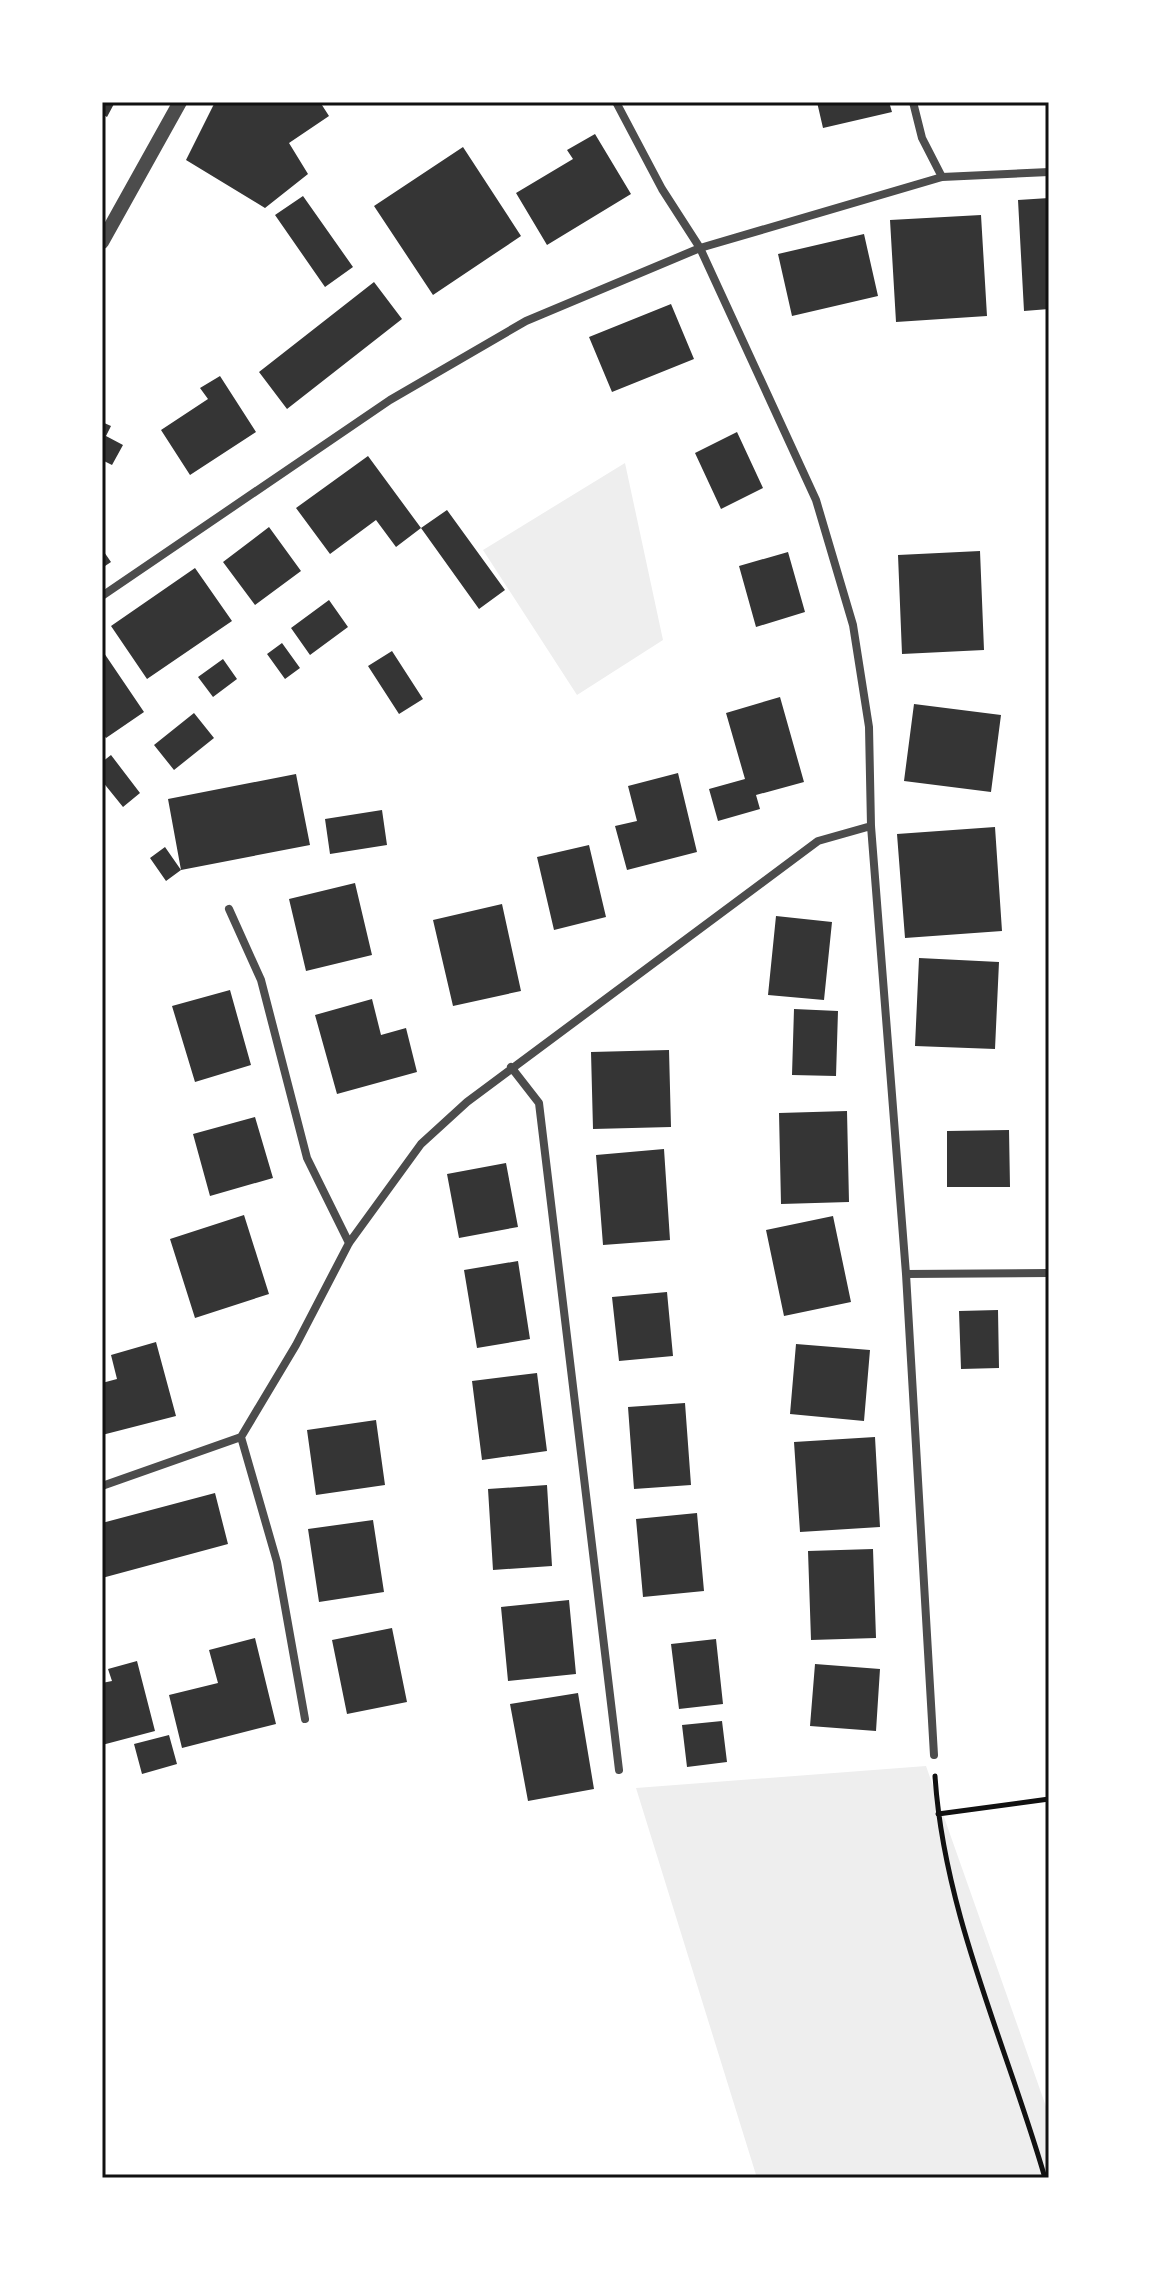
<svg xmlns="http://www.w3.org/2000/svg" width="1151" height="2280" font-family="'Exo 2',sans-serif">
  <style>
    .green { fill: #eee }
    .building { fill: #353535 }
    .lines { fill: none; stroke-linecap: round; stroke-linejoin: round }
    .path { stroke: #111; stroke-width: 5 }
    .minor { stroke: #4c4c4c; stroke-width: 8 }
    .tertiary { stroke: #4c4c4c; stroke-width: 14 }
    .neatline { fill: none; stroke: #111; stroke-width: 3 }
  </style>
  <rect width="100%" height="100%" fill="#fff"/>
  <!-- green -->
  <path class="green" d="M625,463L663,640L577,695L483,550Z
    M926,1766L1049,2115V2178H757L636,1788Z"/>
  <!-- building -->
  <path class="building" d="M102,102H115L107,117L102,114Z
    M215,102H320L329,116L289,143L308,174L265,208L186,160Z
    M817,102H889L892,112L823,128Z
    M595,134L631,194L547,245L516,193L573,159L567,150Z
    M463,147L521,236L433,295L374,206Z
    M303,196L353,267L325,287L275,215Z
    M1049,198V309L1024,311L1018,200Z
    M981,215L987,316L896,322L890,220Z
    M864,234L878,296L792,316L778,254Z
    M374,282L402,319L287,409L259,372Z
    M671,304L694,359L612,392L589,337Z
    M220,376L256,432L190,475L161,430L208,399L200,388Z
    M102,422L111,426L106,436L123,445L112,465L102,460Z
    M737,432L763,488L721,509L695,453Z
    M368,456L421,528L447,510L505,590L479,609L421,528L396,547L376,520L330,554L296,508Z
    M269,527L301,571L255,605L223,562Z
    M102,549L111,562L102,568Z
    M980,551L984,650L902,654L898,555Z
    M788,552L805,612L756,627L739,566Z
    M195,568L232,621L147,679L111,626Z
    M329,600L348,627L310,655L291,628Z
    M282,643L300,668L285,679L267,654Z
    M102,650L144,712L106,738L102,732Z
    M392,651L423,699L399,714L368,666Z
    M223,659L237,679L213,697L198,677Z
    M780,697L804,782L756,795L760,809L718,821L709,789L745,779L726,713Z
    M914,704L1001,715L991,792L904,781Z
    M194,713L214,738L174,770L154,745Z
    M111,755L140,793L123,807L102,781V762Z
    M678,773L697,852L627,870L615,826L637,821L628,786Z
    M296,774L310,845L181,870L168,799Z
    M382,810L387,845L330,854L325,819Z
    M995,827L1002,931L905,938L897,834Z
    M589,845L606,917L554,930L537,857Z
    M165,847L181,870L166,881L150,858Z
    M355,883L372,955L306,971L289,899Z
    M502,904L521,991L453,1006L433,920Z
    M776,916L832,922L824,1000L768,995Z
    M919,958L999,962L995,1049L915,1046Z
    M230,990L251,1065L195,1082L172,1006Z
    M372,999L381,1035L406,1028L417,1072L337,1094L315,1015Z
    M794,1009L838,1011L836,1076L792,1075Z
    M669,1050L671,1127L593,1129L591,1052Z
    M847,1111L849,1202L781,1204L779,1113Z
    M255,1117L273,1178L210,1196L193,1134Z
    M1009,1130L1010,1187H947V1131Z
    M664,1149L670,1240L603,1245L596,1155Z
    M506,1163L518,1227L459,1238L447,1174Z
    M244,1215L269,1294L195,1318L170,1239Z
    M833,1216L851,1302L784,1316L766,1230Z
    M518,1261L530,1339L477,1348L464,1270Z
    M667,1292L673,1356L619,1361L612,1297Z
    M998,1310L999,1368L961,1369L959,1311Z
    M156,1342L176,1416L102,1435V1383L117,1379L111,1355Z
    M796,1344L870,1350L864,1421L790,1414Z
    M537,1373L547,1451L482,1460L472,1381Z
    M685,1403L691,1485L634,1489L628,1407Z
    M376,1420L385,1485L316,1495L307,1430Z
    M875,1437L880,1527L800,1532L794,1442Z
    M547,1485L552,1566L493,1570L488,1489Z
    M215,1493L228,1544L102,1578V1523Z
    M697,1513L704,1591L643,1597L636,1519Z
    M373,1520L384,1592L319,1602L308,1529Z
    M873,1549L876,1638L811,1640L808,1551Z
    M569,1600L576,1674L508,1681L501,1607Z
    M392,1628L407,1702L347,1714L332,1640Z
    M255,1638L276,1724L182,1748L169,1695L218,1683L209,1650Z
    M716,1639L723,1704L679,1709L671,1644Z
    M137,1661L155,1731L102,1745V1683L112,1681L108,1669Z
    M815,1664L880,1669L876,1731L810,1726Z
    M578,1693L594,1789L528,1801L510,1704Z
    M722,1721L727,1762L687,1767L682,1725Z
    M169,1735L177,1764L142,1774L134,1744Z"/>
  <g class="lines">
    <!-- path -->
    <path class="path" d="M935,1776C944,1914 1007,2046 1045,2178
      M938,1814L1049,1799"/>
    <!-- minor -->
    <path class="minor" d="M616,102L662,189L700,248L816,500L853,625L869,727L871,826L906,1274L934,1755
      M913,102L922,138L942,177
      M102,596L390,400L526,321L700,248L942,177L1049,172
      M229,909L261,980L307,1158L349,1243
      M511,1067L539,1103L619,1770
      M906,1274L1049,1273
      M241,1437L277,1562L305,1719
      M102,1486L241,1437L296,1345L349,1243L421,1144L467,1102L818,841L871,826"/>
    <!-- tertiary -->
    <path class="tertiary" d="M102,242L180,102"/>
  </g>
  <!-- border -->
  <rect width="1151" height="2280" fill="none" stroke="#ffffff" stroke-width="208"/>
  <rect x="104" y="104" width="943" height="2072" class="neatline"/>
</svg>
